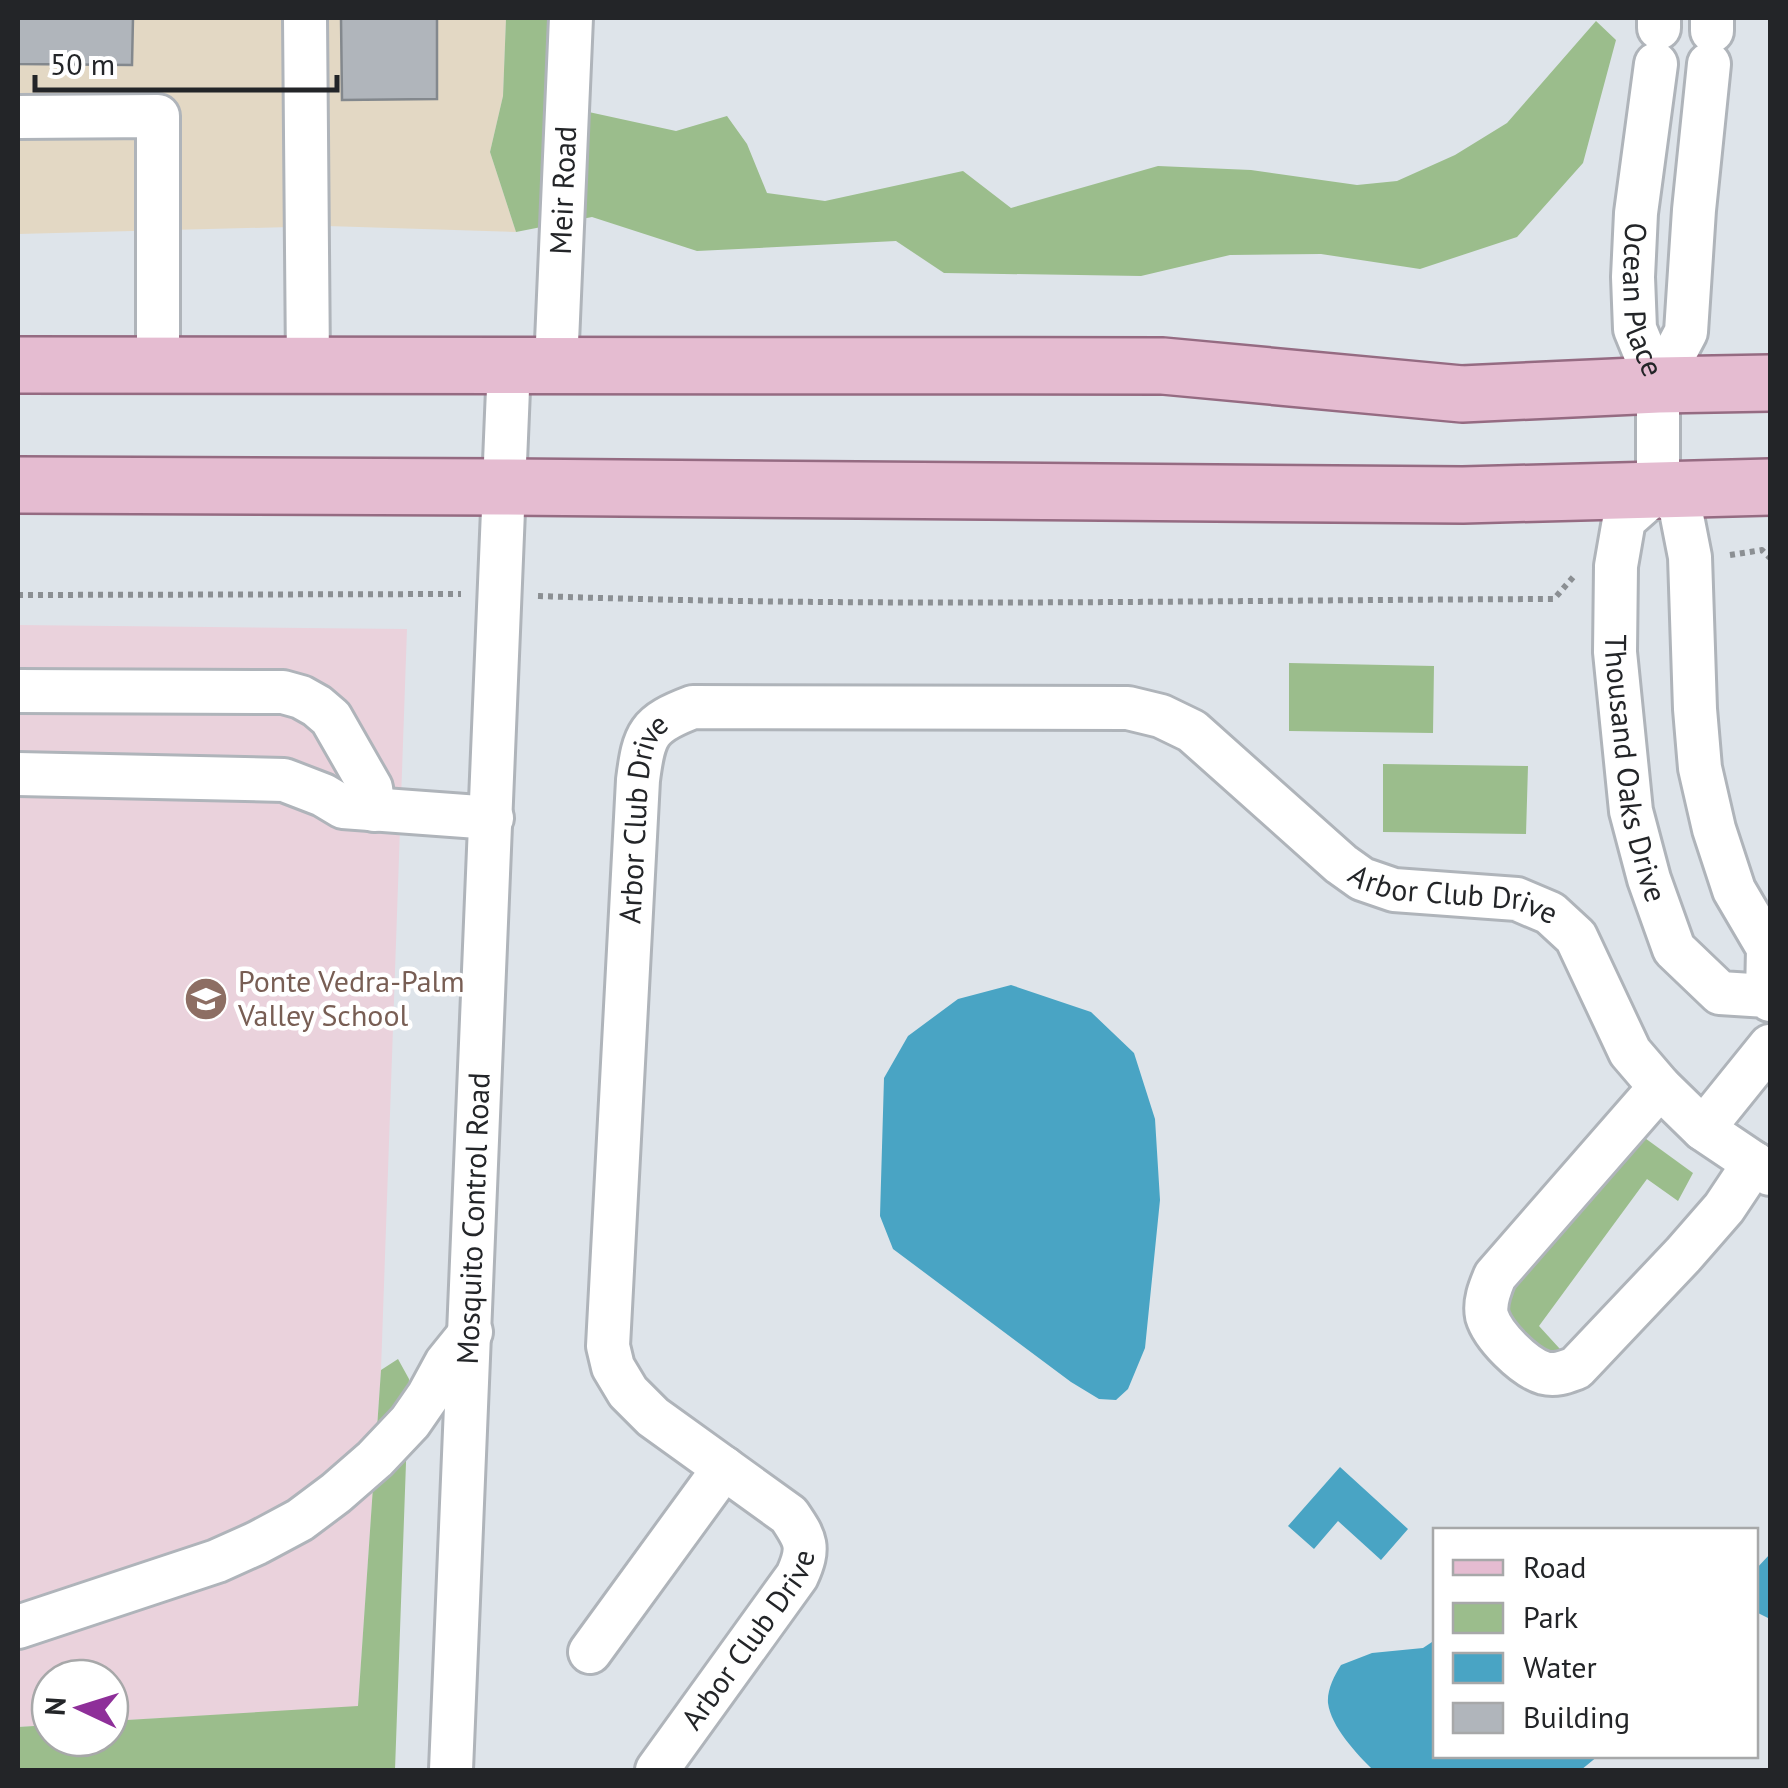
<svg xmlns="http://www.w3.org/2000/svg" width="1788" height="1788" font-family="'PT Sans',sans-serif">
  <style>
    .commercial { fill: #e3d8c4 }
    .education { fill: #ead2dc }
    .green { fill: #9bbd8c }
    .water { fill: #49a4c4 }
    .building { fill: #b0b5bb; stroke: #83888d; stroke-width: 2.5 }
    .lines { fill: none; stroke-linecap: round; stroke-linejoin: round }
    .minor-casing { stroke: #afb4ba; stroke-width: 48 }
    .major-casing { stroke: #956b82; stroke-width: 60 }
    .path { stroke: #8b8f93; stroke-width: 6; stroke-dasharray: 5 5; stroke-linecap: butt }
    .minor { stroke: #fff; stroke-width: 42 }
    .major { stroke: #e5bcd1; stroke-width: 55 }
    .labels { text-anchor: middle; stroke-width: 9; stroke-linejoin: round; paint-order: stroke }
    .street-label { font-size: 30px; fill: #232528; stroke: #fff }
    .education-label { font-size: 30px; fill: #785e54; stroke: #fff; text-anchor: start }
  </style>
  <rect width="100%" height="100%" fill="#dee4ea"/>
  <!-- commercial -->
  <path class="commercial" d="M18,18H506L503,96L490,152L516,232L327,226L18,234Z"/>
  <!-- education -->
  <path class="education" d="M18,625L407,629L381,1370L358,1707L110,1721V1678H50V1725L18,1727Z"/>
  <!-- green -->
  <path class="green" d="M506,18H556L552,104L676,131L727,116L747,144L767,193L825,201L963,171L1011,208L1158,166L1251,170L1357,185L1397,181L1455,155L1507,123L1596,21L1616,40L1583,163L1517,237L1420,269L1321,254L1230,255L1141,276L944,273L896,241L697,251L592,217L516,232L490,152L503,96Z
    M1289,663L1434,666L1433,733L1289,731Z
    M1383,764L1528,766L1526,834L1383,832Z
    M1638,1133L1693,1173L1678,1201L1647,1179L1539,1326L1560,1349L1554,1357L1546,1359L1494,1311Z
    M398,1359L409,1379L395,1770H18V1727L50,1725V1738H110V1721L358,1706L381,1370Z"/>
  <!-- water -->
  <path class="water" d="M1011,985L1091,1012L1134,1053L1155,1119L1160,1200L1145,1348L1128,1389L1116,1400L1099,1399L1071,1382L893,1249L880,1216L884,1078L908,1036L958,999Z
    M1340,1467L1408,1529L1381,1560L1338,1521L1314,1549L1288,1526Z
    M1770,1554V1619L1756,1612V1569Z
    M1435,1640L1436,1756H1598L1581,1770H1373C1357,1754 1331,1727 1328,1703C1327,1690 1334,1676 1341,1665L1372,1653L1423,1648Z"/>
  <!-- building -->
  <path class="building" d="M18,18H133L132,65L18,64Z
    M341,18H437V99L342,100Z"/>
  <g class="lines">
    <!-- minor casing -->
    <g class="minor-casing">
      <g id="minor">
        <path d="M305,18L308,365"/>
        <path d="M1659,28V18"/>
        <path d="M1712,31V18"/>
        <path id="s1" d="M1656,64L1636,213L1633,277L1635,329L1658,385V490L1624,520L1616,566L1615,652L1631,811L1649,879L1674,949L1720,993L1767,996L1770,1000"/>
        <path d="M18,117L158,116V365"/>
        <path id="s2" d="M556,365L571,18"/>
        <path d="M1658,385L1686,332L1694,210L1709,64"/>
        <path d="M1658,490L1680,506L1690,557L1695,709L1700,768L1714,829L1734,890L1768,948L1767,996"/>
        <path d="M18,691L283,692L301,697L317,706L331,718L371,788L374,810"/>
        <path d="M18,774L284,780L323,795L343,807L492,818"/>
        <path d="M1660,1087L1495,1276C1490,1288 1484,1302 1487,1316C1493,1336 1524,1367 1544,1373C1556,1376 1565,1372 1576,1368L1683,1255L1724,1208L1754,1163"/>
        <path d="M1703,1129L1770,1046"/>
        <path d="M18,1627L217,1561L257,1543L300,1520L336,1493L375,1459L410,1422L428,1396L446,1363L471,1332"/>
        <path d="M590,1652L724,1468"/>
        <path id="s3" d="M451,1770L509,365"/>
        <path id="s4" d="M657,1770L797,1576C810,1547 806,1540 789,1515L653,1417L628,1392L613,1367L608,1346L638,780C644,733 648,724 693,707L1128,708L1161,716L1192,731L1341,864L1362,879L1394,890L1517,899L1550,913L1576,937L1630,1052L1660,1087L1703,1129L1770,1174"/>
      </g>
    </g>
    <!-- major casing -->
    <g class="major-casing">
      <path id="major" d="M18,365L1163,366L1462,394L1658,385L1770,383
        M18,485L504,487L1463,495L1770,487"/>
    </g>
    <!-- path -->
    <path class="path" d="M1730,555L1762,550L1770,558
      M18,595L461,594
      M538,596C876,608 1215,600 1554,599L1575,575"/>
    <!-- minor -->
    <use href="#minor" class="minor"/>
    <!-- major -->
    <use href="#major" class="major"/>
  </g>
  <!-- icons -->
  <defs>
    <g id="school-disc" transform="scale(2.25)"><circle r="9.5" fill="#8d6e63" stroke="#fff"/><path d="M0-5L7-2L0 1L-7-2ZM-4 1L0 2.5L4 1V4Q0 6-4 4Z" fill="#fff"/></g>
  </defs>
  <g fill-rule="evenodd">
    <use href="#school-disc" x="206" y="999"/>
  </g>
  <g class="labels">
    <!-- street labels -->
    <g class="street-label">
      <text dy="10" stroke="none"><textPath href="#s2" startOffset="175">Meir Road</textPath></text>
      <text dy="10" stroke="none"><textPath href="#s1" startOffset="238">Ocean Place</textPath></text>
      <text dy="10" stroke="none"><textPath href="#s1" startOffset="728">Thousand Oaks Drive</textPath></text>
      <text dy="10" stroke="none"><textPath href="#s4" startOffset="1088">Arbor Club Drive</textPath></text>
      <text dy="10" stroke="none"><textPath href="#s4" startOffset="2048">Arbor Club Drive</textPath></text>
      <text dy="10" stroke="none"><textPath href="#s3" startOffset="552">Mosquito Control Road</textPath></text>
      <text dy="10" stroke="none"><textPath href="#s4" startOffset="160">Arbor Club Drive</textPath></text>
    </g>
    <!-- education labels -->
    <g class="education-label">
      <text x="238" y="992">Ponte Vedra-Palm<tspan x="238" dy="34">Valley School</tspan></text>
    </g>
  </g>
  <!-- border -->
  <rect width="1788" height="1788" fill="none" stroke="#232528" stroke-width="40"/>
  <!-- legend -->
  <rect x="1433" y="1528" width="325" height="230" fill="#ffffff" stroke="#a7a8a9" stroke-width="2.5"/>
  <rect x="1453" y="1560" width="50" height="15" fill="#e5bcd1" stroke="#a7a8a9" stroke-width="2.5"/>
  <text x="1523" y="1578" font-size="30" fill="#232528">Road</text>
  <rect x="1453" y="1603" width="50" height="30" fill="#9bbd8c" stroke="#a7a8a9" stroke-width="2.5"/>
  <text x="1523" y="1628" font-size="30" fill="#232528">Park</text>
  <rect x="1453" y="1653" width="50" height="30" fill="#49a4c4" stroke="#a7a8a9" stroke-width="2.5"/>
  <text x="1523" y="1678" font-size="30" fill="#232528">Water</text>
  <rect x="1453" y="1703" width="50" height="30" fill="#b0b5bb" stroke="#a7a8a9" stroke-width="2.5"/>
  <text x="1523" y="1728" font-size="30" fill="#232528">Building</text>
  <!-- north arrow -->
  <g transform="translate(80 1708) rotate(274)"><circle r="48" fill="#ffffff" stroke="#a7a8a9" stroke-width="2.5"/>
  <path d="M0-8L18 38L0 25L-18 38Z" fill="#8e2f99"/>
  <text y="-15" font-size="28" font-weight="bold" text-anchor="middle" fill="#232528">N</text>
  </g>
  <!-- scale -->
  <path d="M35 75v15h302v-15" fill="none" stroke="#232528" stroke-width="5"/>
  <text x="50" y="75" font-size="30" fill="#232528" stroke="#ffffff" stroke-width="8" paint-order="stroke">50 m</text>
</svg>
